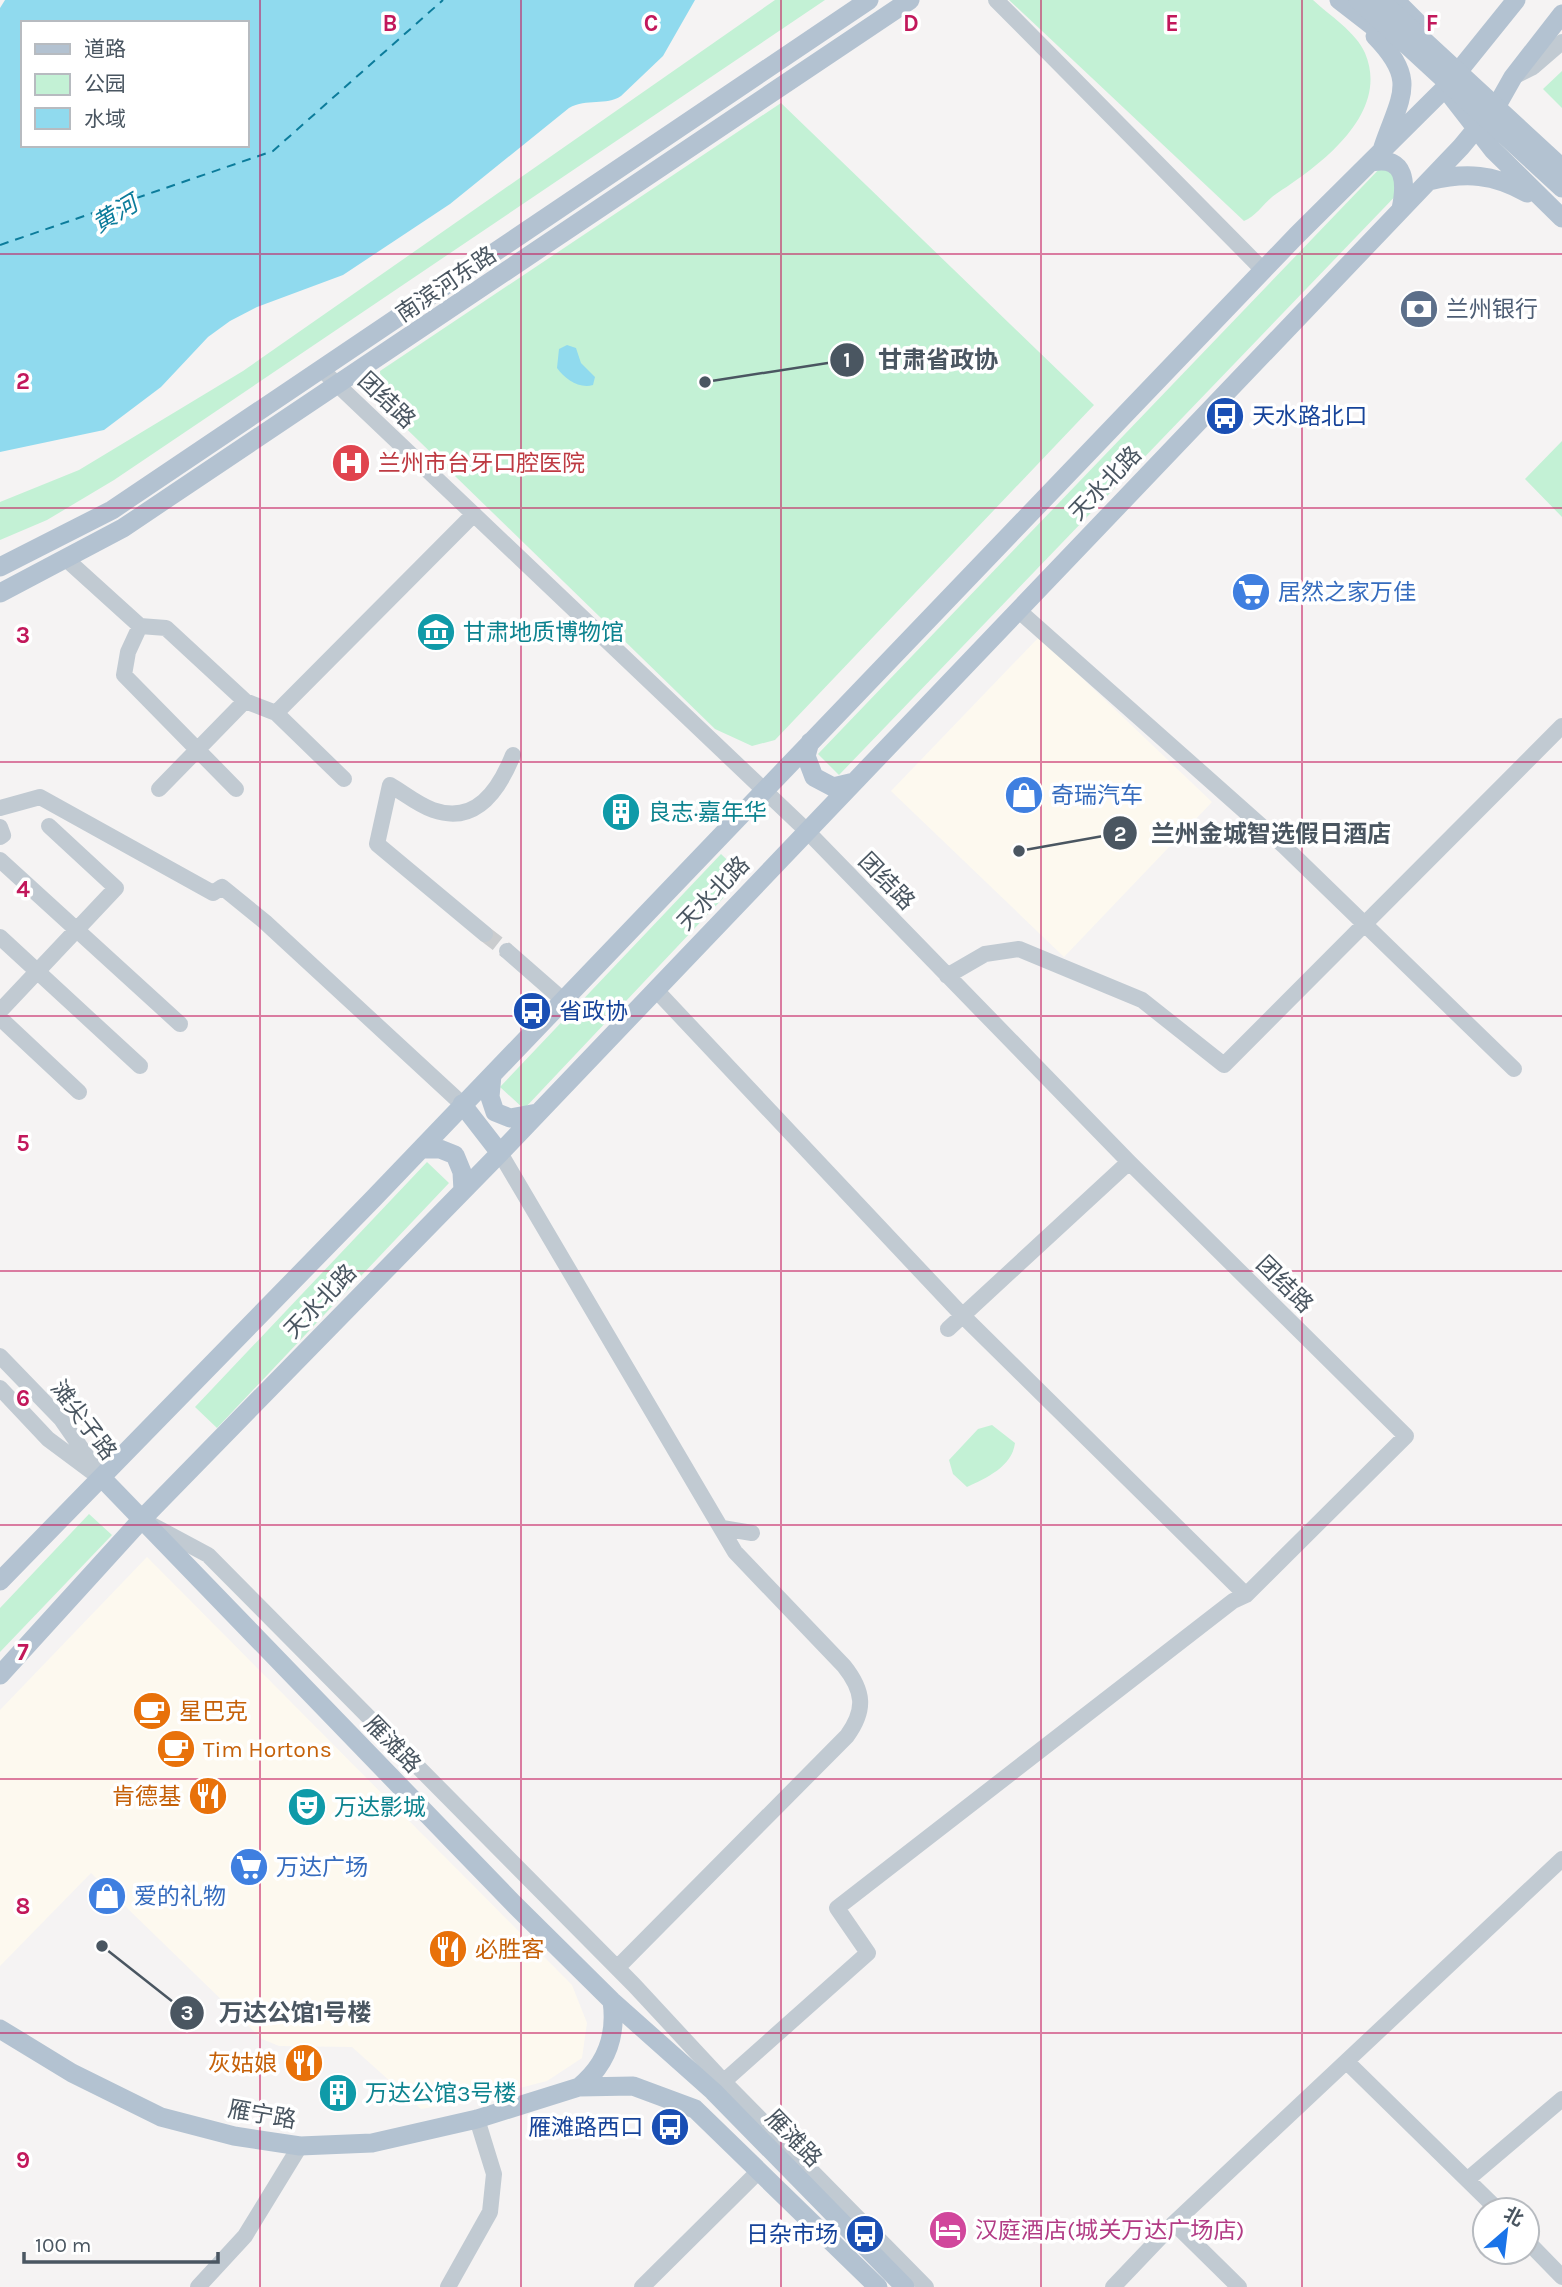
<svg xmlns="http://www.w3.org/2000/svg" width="1562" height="2287" font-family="Karla,'Noto Sans SC',sans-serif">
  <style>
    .commercial { fill: #fdf9ef }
    .green { fill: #c3f1d5 }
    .water { fill: #90daee; fill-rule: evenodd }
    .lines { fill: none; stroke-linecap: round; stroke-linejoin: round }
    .ferry { stroke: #0c7c9b; stroke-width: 2; stroke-dasharray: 9 7; stroke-linecap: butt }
    .minor-tunnel { stroke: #caccce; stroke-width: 16; stroke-dasharray: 16 8; stroke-linecap: butt }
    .minor { stroke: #c1cad2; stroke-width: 16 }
    .major { stroke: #b3c2d1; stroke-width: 19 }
    .major-bridge { stroke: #b3c2d1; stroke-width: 19 }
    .grid { fill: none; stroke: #c2185b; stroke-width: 2; stroke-opacity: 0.55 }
    .labels { text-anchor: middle; stroke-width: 7; stroke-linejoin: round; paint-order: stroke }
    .street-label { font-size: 23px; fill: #4a5661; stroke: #fff }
    .service-label { font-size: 23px; fill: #4e5e75; stroke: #fff; text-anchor: start }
    .transit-label { font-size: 23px; fill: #164399; stroke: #fff; text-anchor: start }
    .health-label { font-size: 23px; fill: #be3a42; stroke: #fff; text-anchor: start }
    .shop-label { font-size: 23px; fill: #366cbe; stroke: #fff; text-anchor: start }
    .culture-label { font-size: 23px; fill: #0d838f; stroke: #fff; text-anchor: start }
    .food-label { font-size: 23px; fill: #c56008; stroke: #fff; text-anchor: start }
    .hotel-label { font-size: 23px; fill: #b23c85; stroke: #fff; text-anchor: start }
    .water-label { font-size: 24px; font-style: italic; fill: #0c7c9b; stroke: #fff }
    .grid-label { font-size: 23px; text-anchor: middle; font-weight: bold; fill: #c2185b; stroke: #fff; stroke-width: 7; stroke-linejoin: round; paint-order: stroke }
    .leader { fill: none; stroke: #4a5661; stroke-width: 2.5 }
    .callout-dot { fill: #4a5661; stroke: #fff; stroke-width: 2.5 }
    .mark-label { font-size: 21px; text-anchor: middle; font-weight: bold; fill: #fff }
    .callout-label { font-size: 24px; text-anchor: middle; font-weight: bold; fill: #4a5661; stroke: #fff; stroke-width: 7; stroke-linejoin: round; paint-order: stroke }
  </style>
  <rect width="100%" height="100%" fill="#f5f3f3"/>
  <!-- commercial -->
  <path class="commercial" d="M1039,637L1212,802L1064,957L891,791Z
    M147,1557L572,1985L587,2023L582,2058L547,2081L473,2100L421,2109L352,2047L279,2046L262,2039L91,1873L0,1966V1710Z"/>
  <!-- green -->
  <path class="green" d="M775,0H825L114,480L47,520L0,540V502L79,470L243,371Z
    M1009,0H1313C1329,15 1356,32 1365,53C1391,114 1319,166 1276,194C1264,202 1257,216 1244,221Z
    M1562,71V108L1543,89Z
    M781,103L1094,405L775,740L752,746L715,729L382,405L380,371Z
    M1384,164L1406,185L839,775L818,754Z
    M1562,441V517L1525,479Z
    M721,854L744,876L524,1109L500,1087Z
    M427,1162L449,1183L217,1428L195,1407Z
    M992,1425L1015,1443C1012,1467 986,1478 967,1487L953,1474L949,1460L978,1429Z
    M89,1514L112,1535L0,1652V1608Z"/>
  <!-- water -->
  <path class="water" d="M5,0H695L663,56L621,96C606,106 587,98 569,108L450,204L343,275L257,307L230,321L208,337L161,387L104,430L0,452V8ZM23,23H247V145H23Z
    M567,345L576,348L581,363L595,377L593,385C579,389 565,379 557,368L559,349Z"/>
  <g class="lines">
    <!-- ferry -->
    <path class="ferry" d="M0,245L273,151L443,0"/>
    <!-- minor-tunnel -->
    <path class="minor-tunnel" d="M485,934L507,951"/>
    <!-- minor -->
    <path class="minor" d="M996,0L1264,271
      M1515,76L1533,67L1562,42
      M322,370L807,831L1129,1162L1406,1436L1246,1595L1233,1601L837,1908L868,1953L713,2091
      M66,559L140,626L166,628L245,701L276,713L474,514
      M1018,610L1284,846L1514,1069
      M140,626L128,652L124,675L236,789
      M276,713L344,779
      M159,789L245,701
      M0,808L40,797L213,893L222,887L265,922L462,1104
      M0,827L3,835L0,837
      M0,860L180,1024
      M485,934L377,844L390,785C404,793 418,805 433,810C476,825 499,790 513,755
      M0,937L140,1066
      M507,951L563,1000
      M947,976L985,954L1019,949L1142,1000L1224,1065L1562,726
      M655,989L962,1315L1246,1595
      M0,1011L116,888L49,826
      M0,1018L79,1092
      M500,1153L735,1552L844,1666C864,1691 866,1710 847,1736L617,1968
      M948,1329L1129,1162
      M0,1356L61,1419L102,1478
      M0,1388L48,1439L91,1471
      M152,1525L208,1555L634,1985L725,2083L926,2287
      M722,1528L752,1533
      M1347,2062L1498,2210
      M1468,2179L1562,2099
      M1174,2223L1239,2287
      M1527,2241L1562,2277
      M198,2287L245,2236L300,2146
      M448,2287L490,2212L494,2174L477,2119
      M642,2287L759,2171
      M1113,2287L1174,2223L1562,1859"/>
    <!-- major -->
    <path class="major" d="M1339,0L1392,41
      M1395,0L1417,22
      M1375,36C1418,80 1401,95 1383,147
      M1448,92L1493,150L1562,218
      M1372,162C1407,155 1406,185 1401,209
      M1429,181C1466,172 1494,174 1527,193
      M0,567L112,510L869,0
      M0,593L123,528L910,0
      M810,742L806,756L814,777L833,787L854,782
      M492,1075L490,1097L495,1112L510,1118L537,1113
      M462,1104L500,1153
      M421,1149H440L455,1155L462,1172L463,1191
      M102,1478L512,1902L612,2001L713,2091L905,2287
      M0,1581L373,1199L1296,236L1445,88L1516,0
      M0,1675L142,1519L500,1153L1461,147L1500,100L1513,77L1562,14
      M0,2029L72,2073L161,2117L234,2136L300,2146L372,2143L477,2119L579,2087L633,2086L695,2109L878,2287
      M579,2087C606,2065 617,2036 612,2001"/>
    <!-- major-bridge -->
    <path class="major-bridge" d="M1358,0L1562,188
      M1380,0L1562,168"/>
  </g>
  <!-- grid -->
  <path class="grid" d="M260,0V2287M521,0V2287M781,0V2287M1041,0V2287M1302,0V2287M0,254H1562M0,508H1562M0,762H1562M0,1016H1562M0,1271H1562M0,1525H1562M0,1779H1562M0,2033H1562"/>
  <!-- icons -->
  <defs>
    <g id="bank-disc" transform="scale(2.0125)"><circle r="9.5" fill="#5c6f8a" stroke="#fff"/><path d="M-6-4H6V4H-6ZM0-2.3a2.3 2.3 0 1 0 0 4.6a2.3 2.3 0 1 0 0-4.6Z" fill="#fff"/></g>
    <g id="bus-disc" transform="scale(2.0125)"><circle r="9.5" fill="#1a4fb4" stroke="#fff"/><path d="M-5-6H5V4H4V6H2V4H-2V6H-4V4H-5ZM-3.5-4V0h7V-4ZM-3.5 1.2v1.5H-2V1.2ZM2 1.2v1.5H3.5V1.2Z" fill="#fff"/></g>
    <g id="hospital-disc" transform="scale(2.0125)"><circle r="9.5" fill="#e0444e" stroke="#fff"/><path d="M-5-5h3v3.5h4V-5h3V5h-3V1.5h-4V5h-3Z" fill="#fff"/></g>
    <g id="supermarket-disc" transform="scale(2.0125)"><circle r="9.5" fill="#3f7fe0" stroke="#fff"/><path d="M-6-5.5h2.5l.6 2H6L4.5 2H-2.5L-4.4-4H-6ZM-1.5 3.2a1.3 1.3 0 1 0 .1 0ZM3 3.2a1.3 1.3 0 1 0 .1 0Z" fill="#fff"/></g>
    <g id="museum-disc" transform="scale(2.0125)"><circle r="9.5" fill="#0f9aa8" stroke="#fff"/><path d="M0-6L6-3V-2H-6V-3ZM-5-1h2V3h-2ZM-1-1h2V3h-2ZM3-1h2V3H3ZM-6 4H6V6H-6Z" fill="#fff"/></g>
    <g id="shop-disc" transform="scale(2.0125)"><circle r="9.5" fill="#3f7fe0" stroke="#fff"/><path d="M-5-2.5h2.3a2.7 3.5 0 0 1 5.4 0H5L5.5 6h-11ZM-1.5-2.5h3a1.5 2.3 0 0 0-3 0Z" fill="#fff"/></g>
    <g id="building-disc" transform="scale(2.0125)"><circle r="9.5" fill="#0f9aa8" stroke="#fff"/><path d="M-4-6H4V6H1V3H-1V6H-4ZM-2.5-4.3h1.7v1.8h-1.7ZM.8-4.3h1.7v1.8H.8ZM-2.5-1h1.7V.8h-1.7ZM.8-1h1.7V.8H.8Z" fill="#fff"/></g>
    <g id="cafe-disc" transform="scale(2.0125)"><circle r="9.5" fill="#e8710a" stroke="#fff"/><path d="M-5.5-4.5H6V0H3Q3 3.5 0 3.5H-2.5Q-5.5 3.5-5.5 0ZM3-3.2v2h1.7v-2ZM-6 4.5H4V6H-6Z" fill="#fff"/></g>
    <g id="restaurant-disc" transform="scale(2.0125)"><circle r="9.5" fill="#e8710a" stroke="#fff"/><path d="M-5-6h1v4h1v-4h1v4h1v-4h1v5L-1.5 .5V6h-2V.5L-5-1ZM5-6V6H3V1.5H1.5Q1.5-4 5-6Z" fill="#fff"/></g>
    <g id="theatre-disc" transform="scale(2.0125)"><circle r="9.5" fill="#0f9aa8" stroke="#fff"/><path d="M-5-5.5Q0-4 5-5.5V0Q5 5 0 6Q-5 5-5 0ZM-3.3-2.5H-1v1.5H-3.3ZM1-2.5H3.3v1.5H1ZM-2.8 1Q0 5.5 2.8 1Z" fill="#fff"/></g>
    <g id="hotel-disc" transform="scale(2.0125)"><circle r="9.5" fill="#d1479c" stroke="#fff"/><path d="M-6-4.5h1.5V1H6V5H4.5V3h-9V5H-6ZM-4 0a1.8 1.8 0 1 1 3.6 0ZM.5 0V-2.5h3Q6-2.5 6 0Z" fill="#fff"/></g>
  </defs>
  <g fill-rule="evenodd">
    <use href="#bank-disc" x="1419" y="309"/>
    <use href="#bus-disc" x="1225" y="416"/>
    <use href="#hospital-disc" x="351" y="463"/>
    <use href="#supermarket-disc" x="1251" y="592"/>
    <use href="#museum-disc" x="436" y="632"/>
    <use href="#shop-disc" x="1024" y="795"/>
    <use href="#building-disc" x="621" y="812"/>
    <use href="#bus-disc" x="532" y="1011"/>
    <use href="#cafe-disc" x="152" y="1711"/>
    <use href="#cafe-disc" x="176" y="1749"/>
    <use href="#restaurant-disc" x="208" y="1796"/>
    <use href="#theatre-disc" x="307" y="1807"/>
    <use href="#supermarket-disc" x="249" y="1867"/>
    <use href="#shop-disc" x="107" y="1896"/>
    <use href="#restaurant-disc" x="448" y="1949"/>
    <use href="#restaurant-disc" x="304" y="2063"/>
    <use href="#building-disc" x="338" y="2093"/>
    <use href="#bus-disc" x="670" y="2127"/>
    <use href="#hotel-disc" x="948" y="2230"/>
    <use href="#bus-disc" x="865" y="2234"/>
  </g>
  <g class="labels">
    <!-- street labels -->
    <g class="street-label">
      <text transform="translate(446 284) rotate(-34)" y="8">南滨河东路</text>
      <text transform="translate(387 400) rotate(44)" y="8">团结路</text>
      <text transform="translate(1105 483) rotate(-46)" y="8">天水北路</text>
      <text transform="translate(887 881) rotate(46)" y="8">团结路</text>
      <text transform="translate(713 893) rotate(-46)" y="8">天水北路</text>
      <text transform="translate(1285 1284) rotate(45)" y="8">团结路</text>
      <text transform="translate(320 1301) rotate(-46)" y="8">天水北路</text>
      <text transform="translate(84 1420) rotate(53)" y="8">滩尖子路</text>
      <text transform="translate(393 1744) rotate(46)" y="8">雁滩路</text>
      <text transform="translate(262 2114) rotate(10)" y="8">雁宁路</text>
      <text transform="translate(794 2138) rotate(46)" y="8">雁滩路</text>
    </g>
    <!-- service labels -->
    <g class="service-label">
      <text x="1446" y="317">兰州银行</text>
    </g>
    <!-- transit labels -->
    <g class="transit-label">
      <text x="1252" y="424">天水路北口</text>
      <text x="559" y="1019">省政协</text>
      <text x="643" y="2135" text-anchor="end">雁滩路西口</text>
      <text x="838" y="2242" text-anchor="end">日杂市场</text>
    </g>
    <!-- health labels -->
    <g class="health-label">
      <text x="378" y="471">兰州市台牙口腔医院</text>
    </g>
    <!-- shop labels -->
    <g class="shop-label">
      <text x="1278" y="600">居然之家万佳</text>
      <text x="1051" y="803">奇瑞汽车</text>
      <text x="276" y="1875">万达广场</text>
      <text x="134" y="1904">爱的礼物</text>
    </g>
    <!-- culture labels -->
    <g class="culture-label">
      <text x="463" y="640">甘肃地质博物馆</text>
      <text x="648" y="820">良志·嘉年华</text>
      <text x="334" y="1815">万达影城</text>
      <text x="365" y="2101">万达公馆3号楼</text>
    </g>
    <!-- food labels -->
    <g class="food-label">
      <text x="179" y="1719">星巴克</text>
      <text x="203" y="1757">Tim Hortons</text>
      <text x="181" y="1804" text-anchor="end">肯德基</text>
      <text x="475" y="1957">必胜客</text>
      <text x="277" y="2071" text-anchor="end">灰姑娘</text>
    </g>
    <!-- hotel labels -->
    <g class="hotel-label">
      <text x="975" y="2238">汉庭酒店(城关万达广场店)</text>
    </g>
    <!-- water labels -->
    <g class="water-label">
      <text transform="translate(115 214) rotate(-31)" y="8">黄河</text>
    </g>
  </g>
  <g class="grid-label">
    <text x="390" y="31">B</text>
    <text x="651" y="31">C</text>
    <text x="911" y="31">D</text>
    <text x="1172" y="31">E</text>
    <text x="1432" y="31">F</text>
    <text x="23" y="389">2</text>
    <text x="23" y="643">3</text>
    <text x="23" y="897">4</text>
    <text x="23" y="1151">5</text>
    <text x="23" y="1406">6</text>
    <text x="23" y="1660">7</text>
    <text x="23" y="1914">8</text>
    <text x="23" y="2168">9</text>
  </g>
  <!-- callouts -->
  <path class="leader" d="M705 382L847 360M1019 851L1120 833M102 1946L187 2013"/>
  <g class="callout-dot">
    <circle cx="705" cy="382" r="7"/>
    <circle cx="1019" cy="851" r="7"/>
    <circle cx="102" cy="1946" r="7"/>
    <circle cx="847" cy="360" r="18"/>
    <circle cx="1120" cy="833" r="18"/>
    <circle cx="187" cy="2013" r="18"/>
  </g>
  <g class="mark-label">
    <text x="847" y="367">1</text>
    <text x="1120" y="841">2</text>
    <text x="187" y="2020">3</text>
  </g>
  <g class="callout-label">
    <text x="938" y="368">甘肃省政协</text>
    <text x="1271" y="842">兰州金城智选假日酒店</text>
    <text x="295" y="2021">万达公馆1号楼</text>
  </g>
  <!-- legend -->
  <rect x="21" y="21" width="228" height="126" fill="#ffffff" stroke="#b7bbc0" stroke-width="2"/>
  <rect x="35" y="44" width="35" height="10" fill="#b3c2d1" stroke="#b7bbc0" stroke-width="2"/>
  <text x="84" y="56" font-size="21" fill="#4a5661">道路</text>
  <rect x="35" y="74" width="35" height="21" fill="#c3f1d5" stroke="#b7bbc0" stroke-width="2"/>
  <text x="84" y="91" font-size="21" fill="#4a5661">公园</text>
  <rect x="35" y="108" width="35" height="21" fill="#90daee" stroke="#b7bbc0" stroke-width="2"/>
  <text x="84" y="126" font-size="21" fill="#4a5661">水域</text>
  <!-- north arrow -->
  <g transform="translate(1506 2231) rotate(28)"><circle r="33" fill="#ffffff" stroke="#b7bbc0" stroke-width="2"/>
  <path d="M0-5L12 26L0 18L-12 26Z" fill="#1a73e8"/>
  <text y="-10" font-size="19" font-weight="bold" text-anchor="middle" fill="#4a5661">北</text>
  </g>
  <!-- scale -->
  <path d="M24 2252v10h194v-10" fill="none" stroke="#4a5661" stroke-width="3.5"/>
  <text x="35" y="2252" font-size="21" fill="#4a5661" stroke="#ffffff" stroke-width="5" paint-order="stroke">100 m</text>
</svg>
